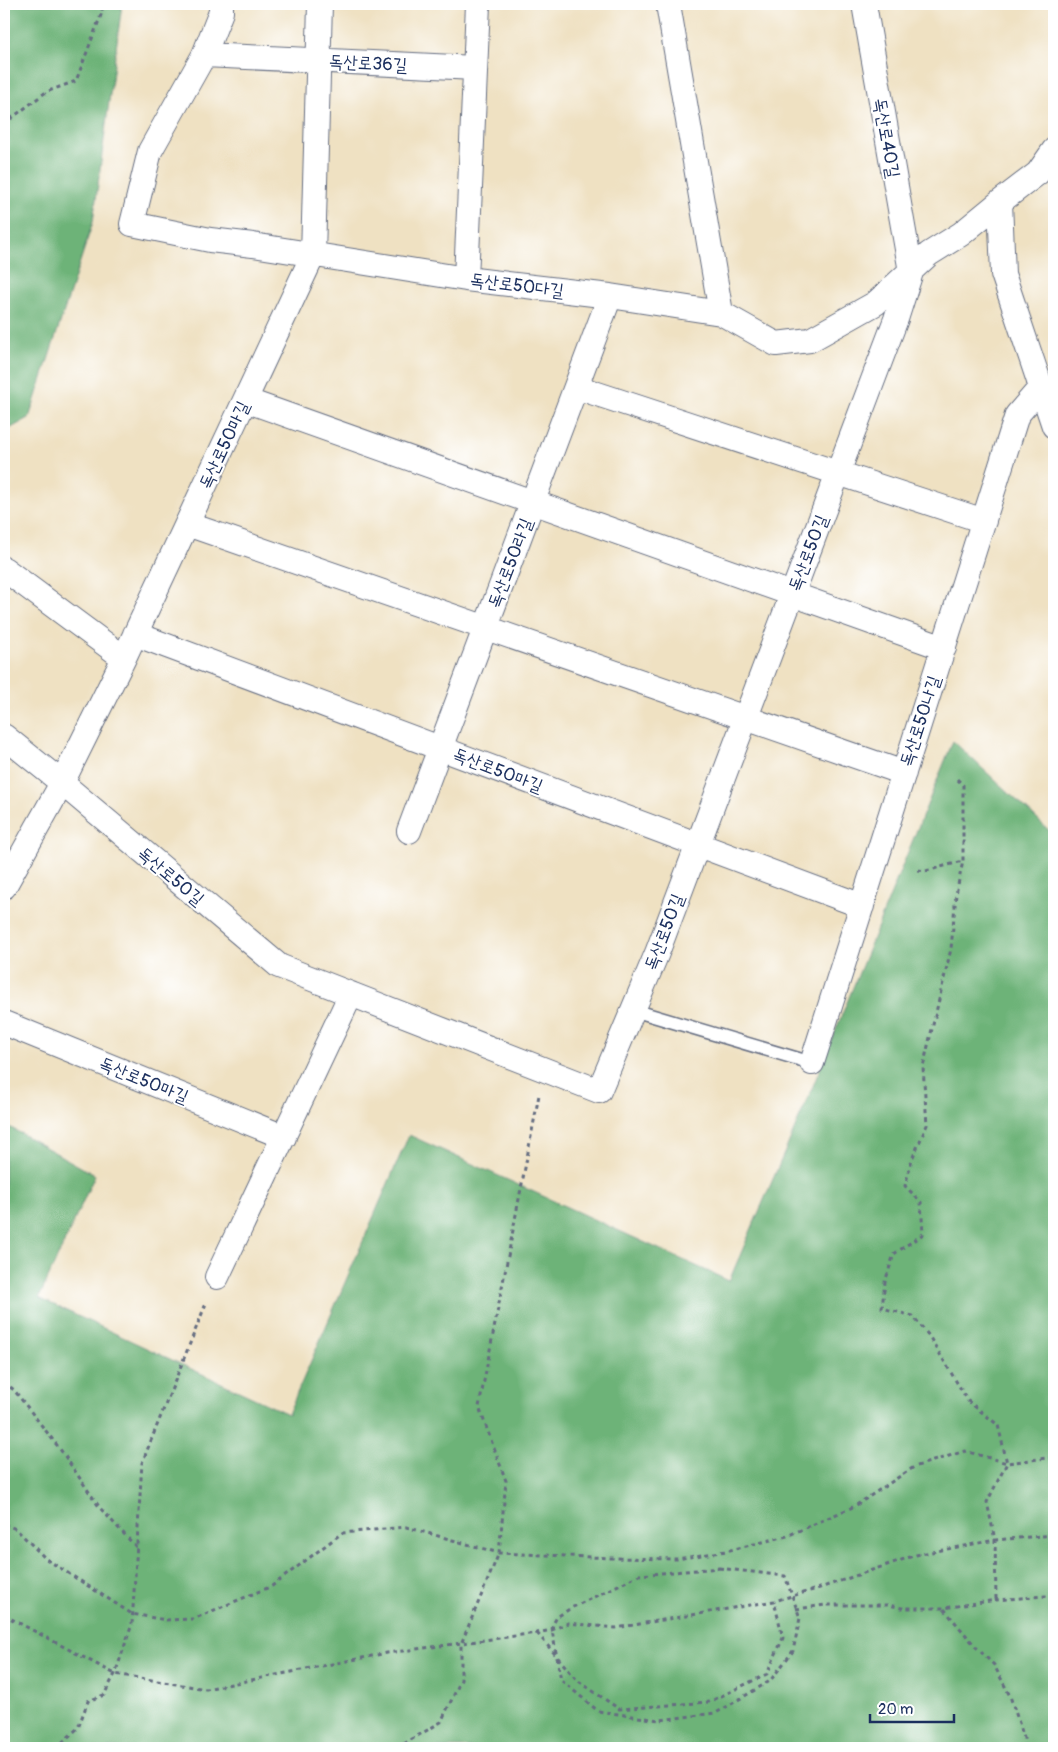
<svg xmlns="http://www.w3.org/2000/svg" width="1058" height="1752" font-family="Pangolin,'Poor Story',sans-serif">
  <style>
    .forest { fill: #6db378; stroke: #44716b }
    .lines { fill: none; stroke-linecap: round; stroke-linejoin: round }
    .lane-casing { stroke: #656d81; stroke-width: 15 }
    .street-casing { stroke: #656d81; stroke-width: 26 }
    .path { stroke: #656d81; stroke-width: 3; stroke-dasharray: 4 4; stroke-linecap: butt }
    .lane { stroke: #fff; stroke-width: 12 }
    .street { stroke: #fff; stroke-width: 24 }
    .labels { text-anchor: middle; stroke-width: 4; stroke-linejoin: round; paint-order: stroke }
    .street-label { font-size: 18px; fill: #1b2f5e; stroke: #fff }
  </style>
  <rect width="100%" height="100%" fill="#fff"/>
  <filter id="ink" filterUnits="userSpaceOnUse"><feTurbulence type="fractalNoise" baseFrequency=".02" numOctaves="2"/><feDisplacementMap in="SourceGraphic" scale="10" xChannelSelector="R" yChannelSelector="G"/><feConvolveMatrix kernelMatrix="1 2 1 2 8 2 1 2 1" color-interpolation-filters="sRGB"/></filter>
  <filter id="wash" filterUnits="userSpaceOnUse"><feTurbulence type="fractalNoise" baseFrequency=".0096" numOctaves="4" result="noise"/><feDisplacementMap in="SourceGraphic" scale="20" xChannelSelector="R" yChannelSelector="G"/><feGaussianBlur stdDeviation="1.12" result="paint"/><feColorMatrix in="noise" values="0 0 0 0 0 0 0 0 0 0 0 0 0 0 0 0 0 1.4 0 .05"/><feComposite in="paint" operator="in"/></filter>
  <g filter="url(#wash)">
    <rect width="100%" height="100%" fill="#efe1c2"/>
    <!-- forest -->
    <path class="forest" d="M4,4H122L93,222L29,418L4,432Z
      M953,741L1054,835V1748H4V1124L95,1175L39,1298L288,1414L409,1135L729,1281L811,1091Z"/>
  </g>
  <g filter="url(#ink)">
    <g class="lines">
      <!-- lane casing -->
      <g class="lane-casing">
        <path id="lane" d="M633,1010L812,1063"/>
      </g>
      <!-- street casing -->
      <g class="street-casing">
        <path id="street" d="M221,4V12L204,55L150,151L132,224L210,240L253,245L466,279L610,296L721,313L776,344L810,340L876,303L929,254L961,234L1000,202L1038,173L1054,150
          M668,4L721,313
          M204,55L475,68
          M1000,202L1003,274L1054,426
          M466,279L478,4
          M576,387L984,521
          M245,400L944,648
          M187,524L904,773
          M4,569L124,658
          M135,634L862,906
          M4,736L56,778L279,966L599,1091L657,953L896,319L911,272L864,4
          M409,831L610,296
          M4,887L62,783L124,658L313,255L320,4
          M4,1023L284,1137
          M812,1063L1017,415L1042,386
          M217,1277L351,994"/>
      </g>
      <!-- path -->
      <path class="path" d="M4,124L46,92L76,81L101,15L103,4
        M957,779L963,785V861L956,894L951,949L923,1067L927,1125L912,1159L905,1186L921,1202L923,1234L894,1254L885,1282L882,1308L913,1316L929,1336L968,1401L998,1425L1007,1463L987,1502L995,1540L996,1600
        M918,870L926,871L963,861
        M4,1382L14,1390L60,1449L100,1508L137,1548
        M4,1524L16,1529L46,1559L132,1614L166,1620L193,1619L272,1586L342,1533L406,1527L499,1553L612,1558L677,1559L726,1551L787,1536L855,1506L914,1467L965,1451L1007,1463L1054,1457
        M719,1568L785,1576L800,1618L793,1651L770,1681L716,1713L659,1720L598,1711L561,1680L552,1630L553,1624L557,1617L571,1608L639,1575Z
        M796,1609L826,1605H889L902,1608H944L996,1600L1045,1596L1054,1597
        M944,1609L976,1647L994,1665L1010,1696L1024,1738V1748
        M4,1615L115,1674L206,1689L387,1653L537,1633L552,1630L568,1623L616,1628L774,1601L817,1589L916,1555L995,1540L1054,1535
        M537,1633L577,1680L619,1709L709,1702L767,1674L783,1638L774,1601
        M56,1748L78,1728L88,1701L104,1695L115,1674L132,1624L142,1463L207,1301
        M397,1748L441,1722L461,1680V1644L499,1553L506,1481L479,1407L539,1095"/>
      <!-- lane -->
      <use href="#lane" class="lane"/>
      <!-- street -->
      <use href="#street" class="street"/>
    </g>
  </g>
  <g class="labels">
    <!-- street labels -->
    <g class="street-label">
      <text transform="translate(368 63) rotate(3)" y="6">독산로36길</text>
      <text transform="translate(887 138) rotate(80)" y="6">독산로40길</text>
      <text transform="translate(517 285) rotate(7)" y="6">독산로50다길</text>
      <text transform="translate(224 445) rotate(-65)" y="6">독산로50마길</text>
      <text transform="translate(808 553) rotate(-69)" y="6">독산로50길</text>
      <text transform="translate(510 563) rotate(-69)" y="6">독산로50라길</text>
      <text transform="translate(920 721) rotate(-72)" y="6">독산로50나길</text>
      <text transform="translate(498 770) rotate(21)" y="6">독산로50마길</text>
      <text transform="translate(171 876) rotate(40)" y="6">독산로50길</text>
      <text transform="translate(664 932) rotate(-69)" y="6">독산로50길</text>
      <text transform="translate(144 1080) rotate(22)" y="6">독산로50마길</text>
    </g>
  </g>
  <!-- margin -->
  <rect width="1058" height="1752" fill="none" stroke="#fff" stroke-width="20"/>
  <!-- scale -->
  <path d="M870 1714v8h84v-8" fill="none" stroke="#1b2f5e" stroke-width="2.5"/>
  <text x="878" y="1714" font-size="15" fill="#1b2f5e" stroke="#ffffff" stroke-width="4" paint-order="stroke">20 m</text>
</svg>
